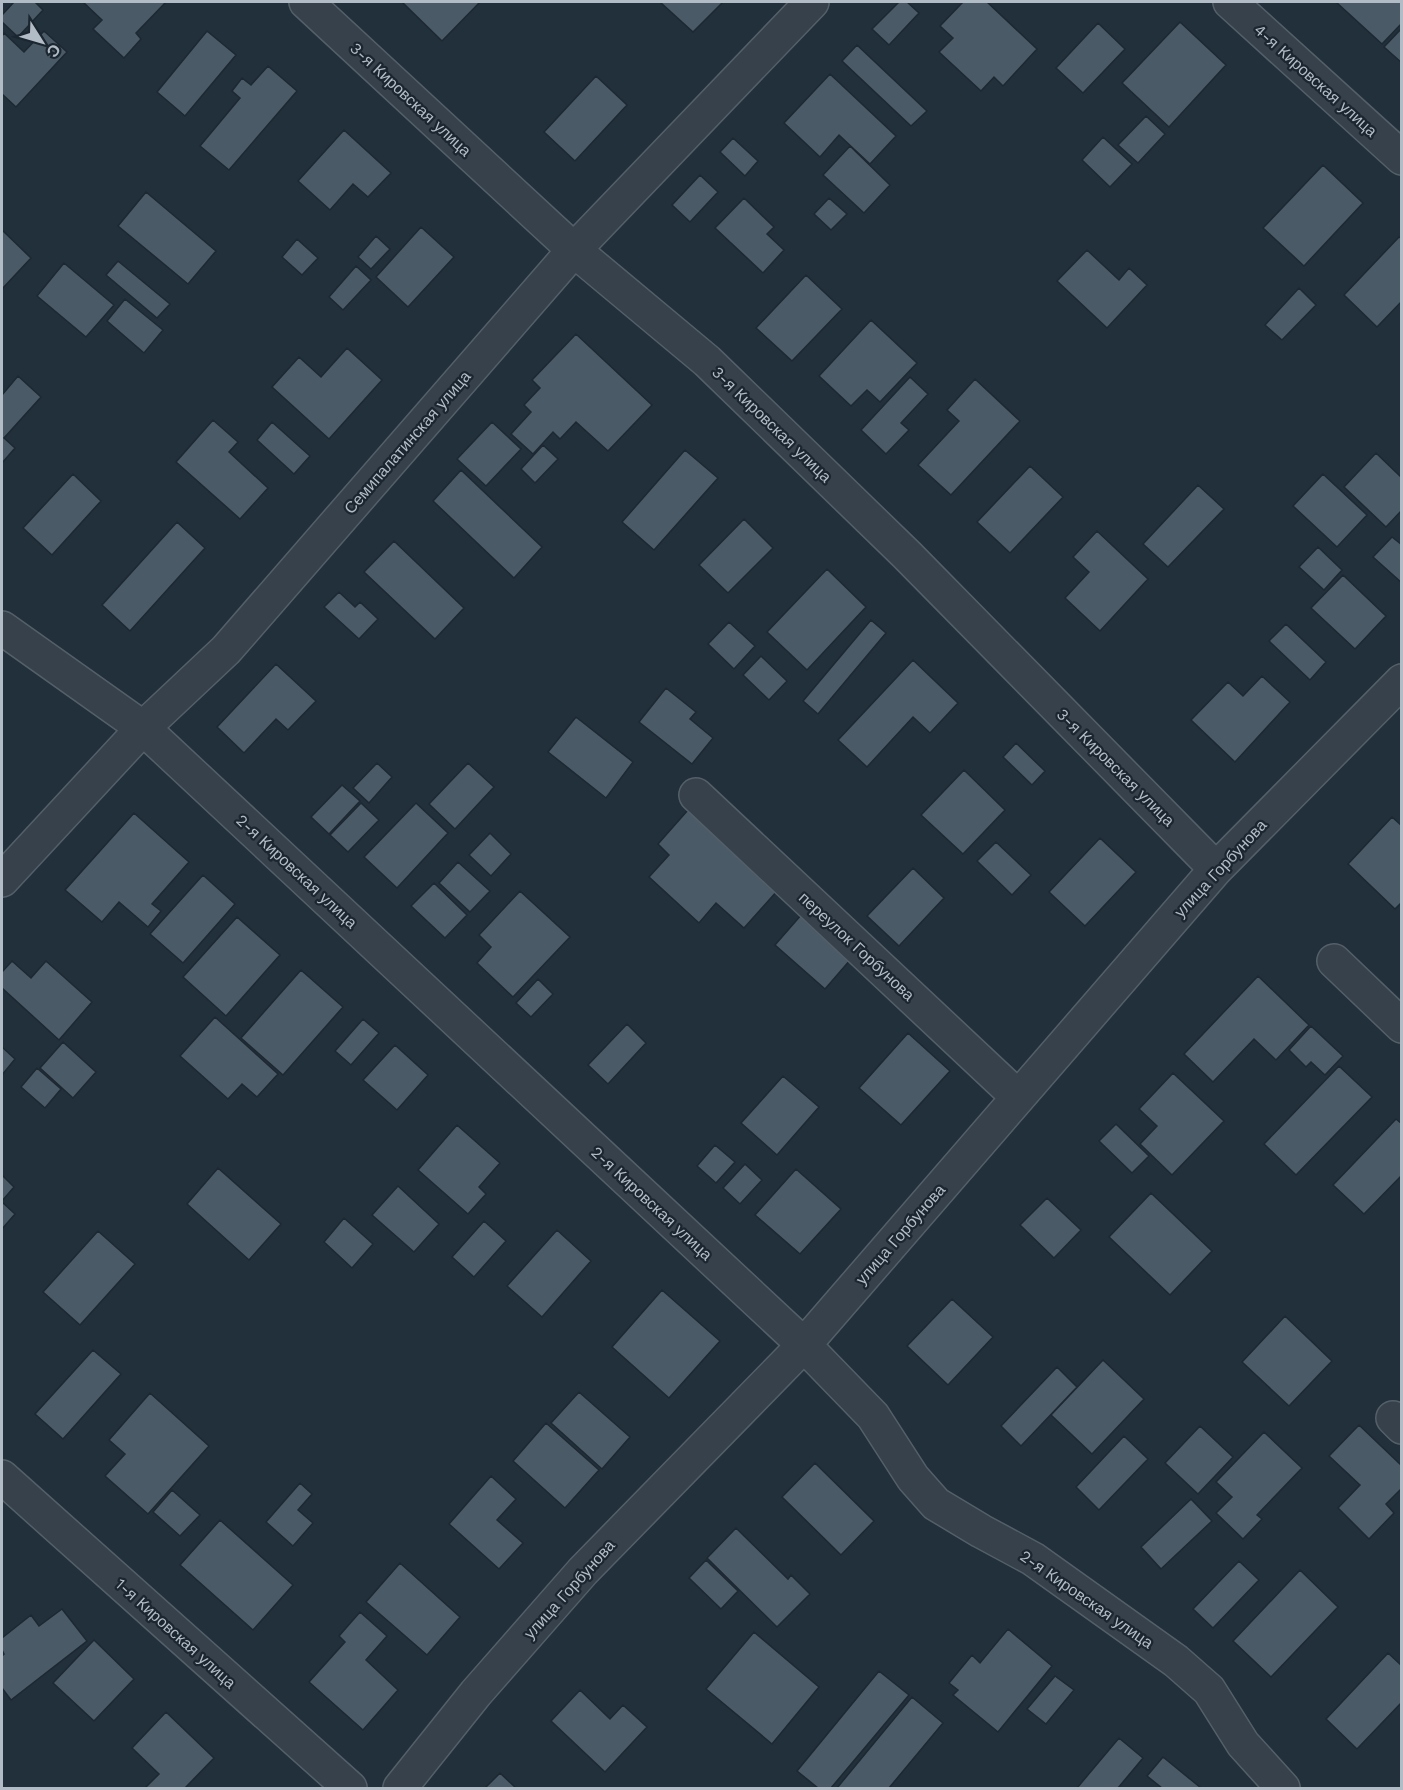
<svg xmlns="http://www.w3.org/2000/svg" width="1403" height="1790" font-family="'Work Sans',sans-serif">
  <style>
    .building { fill: #4a5a67; stroke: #1d2832; stroke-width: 1.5 }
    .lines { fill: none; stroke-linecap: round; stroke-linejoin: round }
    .street-casing { stroke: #545f69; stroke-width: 36 }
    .street { stroke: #36414b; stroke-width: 33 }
    .labels { text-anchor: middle; stroke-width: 4.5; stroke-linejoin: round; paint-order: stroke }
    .street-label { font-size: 16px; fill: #b1bcc7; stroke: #1b2630 }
  </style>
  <rect width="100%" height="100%" fill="#22303b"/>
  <!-- building -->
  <path class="building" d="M14,2H37L36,3L43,10L18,37L2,22V15Z
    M83,2H166L136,33L141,39L124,58L93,29L102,20Z
    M402,2H480L442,41Z
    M660,2H723L693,32Z
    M899,2H907L919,13L889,45L872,29Z
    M963,2H987L1037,49L1003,86L994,77L981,91L939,52L953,38L940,26Z
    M1336,2H1402V23L1382,44Z
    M1180,22L1226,65L1169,127L1122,83Z
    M1098,23L1125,49L1083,93L1056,68Z
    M1402,28V63L1384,47Z
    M44,31L67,52L16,107L2,94V36L4,33L24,52Z
    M207,31L236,55L185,116L157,92Z
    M857,45L927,111L911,126L842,61Z
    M268,66L297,91L229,170L200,146L240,98L232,91L242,78L251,85Z
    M830,74L896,136L870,164L839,135L820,157L784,123Z
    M596,76L627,105L575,161L544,132Z
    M1146,116L1165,134L1138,163L1118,145Z
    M344,130L391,173L368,197L353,184L330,210L298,181Z
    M1103,137L1132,164L1110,187L1082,160Z
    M733,138L758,161L745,176L720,152Z
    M850,146L890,185L864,213L823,175Z
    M1323,165L1363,203L1304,266L1263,228Z
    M700,175L718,192L690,222L672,205Z
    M146,192L216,251L188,284L118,226Z
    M744,198L774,227L767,234L784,250L763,273L715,228Z
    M829,198L847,214L831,230L814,214Z
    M421,227L454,257L408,307L376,277Z
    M2,230L31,258L2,289Z
    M376,236L390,249L371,269L358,257Z
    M1399,237L1402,239V301L1377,327L1344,295Z
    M297,239L318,258L302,275L282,257Z
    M1087,250L1119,280L1129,268L1147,285L1107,328L1057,281Z
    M118,261L170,304L157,318L106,275Z
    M64,263L114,305L86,337L37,296Z
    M356,266L371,280L343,310L329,297Z
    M806,275L842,309L792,361L756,328Z
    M1299,288L1316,305L1282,340L1265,325Z
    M125,299L163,330L144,353L107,321Z
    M871,320L917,363L880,402L867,390L851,406L819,376Z
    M576,334L652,405L608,451L576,422L560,439L553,432L533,454L511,434L531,412L524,405L540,388L532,380Z
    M347,348L382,380L329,439L272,387L299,357L321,377Z
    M18,376L41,397L4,438L15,448L2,463V395Z
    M910,377L928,394L901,423L909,430L886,454L861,430Z
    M975,379L1020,421L951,495L918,465L959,421L947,410Z
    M213,420L238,442L229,452L268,488L240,519L176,462Z
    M272,422L310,456L294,474L257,440Z
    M492,422L521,449L486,486L457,459Z
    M543,445L558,459L535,483L521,469Z
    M685,450L718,478L654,550L622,522Z
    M1376,453L1402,478V510L1386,527L1344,487Z
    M1030,466L1063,497L1010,553L977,522Z
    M461,470L542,547L514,578L433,501Z
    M73,474L101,501L52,555L23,528Z
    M1323,474L1367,515L1337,547L1293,506Z
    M1198,485L1224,509L1168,567L1143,544Z
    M744,519L773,548L728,593L699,565Z
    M177,522L205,548L130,631L102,605Z
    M1097,531L1148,579L1100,631L1065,598L1089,572L1073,557Z
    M1392,537L1402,545V583L1373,557Z
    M394,541L464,608L435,639L364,572Z
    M1318,547L1342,570L1324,590L1299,567Z
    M827,569L866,607L807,670L767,632Z
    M1343,575L1386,616L1355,649L1311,608Z
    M339,592L355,607L360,602L378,619L359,639L324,607Z
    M871,620L886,633L818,714L803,701Z
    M729,622L755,646L734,669L708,644Z
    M1286,624L1326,662L1310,680L1269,641Z
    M761,656L787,681L769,700L743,675Z
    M913,660L958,703L930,733L913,717L867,767L838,740Z
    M276,664L316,701L288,730L276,719L244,753L217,727Z
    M1262,676L1290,702L1235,762L1191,720L1228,682L1243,696Z
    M666,688L696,712L690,719L713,738L692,764L639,722Z
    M576,717L633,762L606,798L548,752Z
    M1016,743L1045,771L1032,785L1003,757Z
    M377,763L392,777L369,803L353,788Z
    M468,763L494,787L455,829L429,804Z
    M964,770L1005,810L963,854L921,815Z
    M342,785L360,801L329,834L311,817Z
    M361,803L379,820L348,852L330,835Z
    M416,803L448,833L397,888L364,857Z
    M688,810L778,890L744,928L716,903L699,923L649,877L669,855L658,844Z
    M134,813L189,862L152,904L161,911L148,927L119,902L102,922L65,890Z
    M1392,817L1402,826V902L1395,909L1348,864Z
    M490,833L511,854L491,876L469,855Z
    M1100,838L1136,872L1085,926L1049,892Z
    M996,842L1031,875L1012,895L977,861Z
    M458,862L490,891L470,912L439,883Z
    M913,868L944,898L899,946L867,916Z
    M203,875L235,904L183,963L150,934Z
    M434,883L467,915L445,938L411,906Z
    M520,891L570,937L513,997L477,963L491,947L479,935Z
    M802,914L851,959L825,989L775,945Z
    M237,917L280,955L226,1016L183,977Z
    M12,961L31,978L46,961L92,1002L59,1040L2,988V972Z
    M301,970L343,1007L283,1075L241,1038Z
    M1258,976L1309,1025L1276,1060L1254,1039L1213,1082L1184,1054Z
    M538,979L553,994L531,1017L516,1003Z
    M215,1017L278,1074L257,1097L242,1084L228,1099L180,1056Z
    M363,1019L379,1033L351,1065L335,1051Z
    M627,1024L646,1043L608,1084L588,1065Z
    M1311,1026L1343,1056L1325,1075L1311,1062L1306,1067L1289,1050Z
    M908,1033L950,1071L901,1125L859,1088Z
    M63,1042L96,1072L73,1098L40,1068Z
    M395,1045L428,1075L397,1110L363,1080Z
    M2,1047L15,1059L2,1075Z
    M1339,1066L1372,1097L1296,1175L1264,1144Z
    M37,1068L61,1089L45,1108L21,1087Z
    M1173,1073L1224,1121L1172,1175L1140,1144L1157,1126L1139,1109Z
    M783,1076L819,1107L777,1155L741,1123Z
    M1396,1119L1402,1124V1175L1364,1214L1333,1185Z
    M1116,1124L1149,1156L1132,1173L1099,1141Z
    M457,1125L500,1163L479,1187L486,1194L468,1214L418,1170Z
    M715,1145L735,1162L716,1183L697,1166Z
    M745,1164L762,1180L740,1204L723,1188Z
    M218,1168L281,1224L249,1260L187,1204Z
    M796,1169L841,1209L800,1254L755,1215Z
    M2,1175L14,1187L2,1201Z
    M398,1186L439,1224L414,1252L372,1215Z
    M1151,1193L1212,1251L1170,1295L1109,1237Z
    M1047,1198L1081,1230L1054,1258L1020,1225Z
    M2,1202L15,1214L2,1229Z
    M344,1218L373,1244L352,1268L324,1242Z
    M484,1221L506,1241L474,1277L452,1257Z
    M557,1230L591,1261L542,1317L507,1286Z
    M98,1231L135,1264L80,1325L43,1292Z
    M662,1290L720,1341L669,1398L612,1347Z
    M952,1299L993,1337L948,1385L907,1346Z
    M1285,1316L1332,1361L1289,1406L1242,1362Z
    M93,1350L121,1374L63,1439L35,1414Z
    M1103,1360L1144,1399L1092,1454L1051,1415Z
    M1057,1367L1077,1387L1021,1446L1001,1426Z
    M579,1392L630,1437L602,1469L551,1423Z
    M150,1393L209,1446L148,1514L105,1476L125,1454L109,1440Z
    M546,1423L599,1470L565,1508L513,1461Z
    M1359,1425L1402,1466V1488L1386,1504L1394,1513L1369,1539L1338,1508L1360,1485L1329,1456Z
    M1200,1426L1233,1457L1198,1494L1165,1463Z
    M1264,1432L1302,1468L1257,1515L1262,1519L1243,1539L1216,1513L1232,1497L1216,1482Z
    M1124,1436L1148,1459L1099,1510L1076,1487Z
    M815,1463L874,1521L841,1555L782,1497Z
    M491,1476L516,1499L497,1520L523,1543L499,1569L449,1524Z
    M300,1483L312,1494L298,1510L313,1523L293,1546L266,1522Z
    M172,1490L200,1515L180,1536L153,1512Z
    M1191,1499L1212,1521L1161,1569L1141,1547Z
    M220,1520L293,1585L253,1630L180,1565Z
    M736,1528L788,1579L791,1575L810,1594L777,1627L707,1558Z
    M706,1560L738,1591L721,1609L689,1578Z
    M1239,1561L1259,1580L1213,1628L1193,1609Z
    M400,1563L460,1617L427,1655L366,1602Z
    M1300,1570L1338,1607L1271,1677L1233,1641Z
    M62,1609L87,1641L11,1700L2,1688V1656L4,1654L2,1650V1638L31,1615L39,1626Z
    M360,1612L387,1636L366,1660L398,1690L363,1730L309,1682L345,1642L339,1636Z
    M1008,1629L1052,1666L998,1732L953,1695L958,1690L949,1683L972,1655L980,1663Z
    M754,1632L819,1687L772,1744L706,1689Z
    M94,1640L134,1679L94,1721L53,1683Z
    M1388,1653L1402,1666V1702L1357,1749L1326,1719Z
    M879,1671L909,1695L831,1788H818L797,1771Z
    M1055,1676L1074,1690L1046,1724L1027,1709Z
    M580,1690L610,1719L623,1705L647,1727L605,1772L551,1721Z
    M912,1697L943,1723L889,1788H837Z
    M166,1712L214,1758L185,1788H145L159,1774L132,1748Z
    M1119,1738L1143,1758L1118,1788H1077Z
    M1163,1757L1201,1788H1162L1147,1776Z
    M500,1773L516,1788H485Z"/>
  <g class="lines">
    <!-- street casing -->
    <g class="street-casing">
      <path id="street" d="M306,2L574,250L707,361L907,555L1216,869
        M1230,2L1402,158
        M2,628L143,728L804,1345L873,1416L913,1478L936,1504L981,1531L1033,1559L1176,1661L1209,1690L1243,1744L1283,1788
        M696,795L1018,1097
        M2,880L143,728L226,650L574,250L812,2
        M1334,961L1402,1026
        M1393,1418L1402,1427
        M2,1477L350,1788
        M400,1788L476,1693L583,1571L804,1345L1216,869L1402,681"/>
    </g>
    <!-- street -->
    <use href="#street" class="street"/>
  </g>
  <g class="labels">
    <!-- street labels -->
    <g class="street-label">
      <text transform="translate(1316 80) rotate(42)" y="6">4-я Кировская улица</text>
      <text transform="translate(411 99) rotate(43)" y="6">3-я Кировская улица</text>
      <text transform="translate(772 424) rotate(44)" y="6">3-я Кировская улица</text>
      <text transform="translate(407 442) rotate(-49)" y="6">Семипалатинская улица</text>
      <text transform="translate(1116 767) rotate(45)" y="6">3-я Кировская улица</text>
      <text transform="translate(1220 868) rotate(-47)" y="6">улица Горбунова</text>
      <text transform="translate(297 871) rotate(43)" y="6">2-я Кировская улица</text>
      <text transform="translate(857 946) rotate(43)" y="6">переулок Горбунова</text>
      <text transform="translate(652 1203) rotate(43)" y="6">2-я Кировская улица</text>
      <text transform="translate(900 1234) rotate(-49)" y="6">улица Горбунова</text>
      <text transform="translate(569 1589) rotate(-48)" y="6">улица Горбунова</text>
      <text transform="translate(1087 1599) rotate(35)" y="6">2-я Кировская улица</text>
      <text transform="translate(176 1633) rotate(42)" y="6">1-я Кировская улица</text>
    </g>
  </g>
  <!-- border -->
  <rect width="1403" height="1790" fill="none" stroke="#b1bcc7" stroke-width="6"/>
  <!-- north arrow -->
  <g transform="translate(42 42) rotate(127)" stroke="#1b2630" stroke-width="4.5" paint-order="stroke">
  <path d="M0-4.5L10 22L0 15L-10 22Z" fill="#b1bcc7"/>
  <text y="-9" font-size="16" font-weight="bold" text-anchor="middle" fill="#b1bcc7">С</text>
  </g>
</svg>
